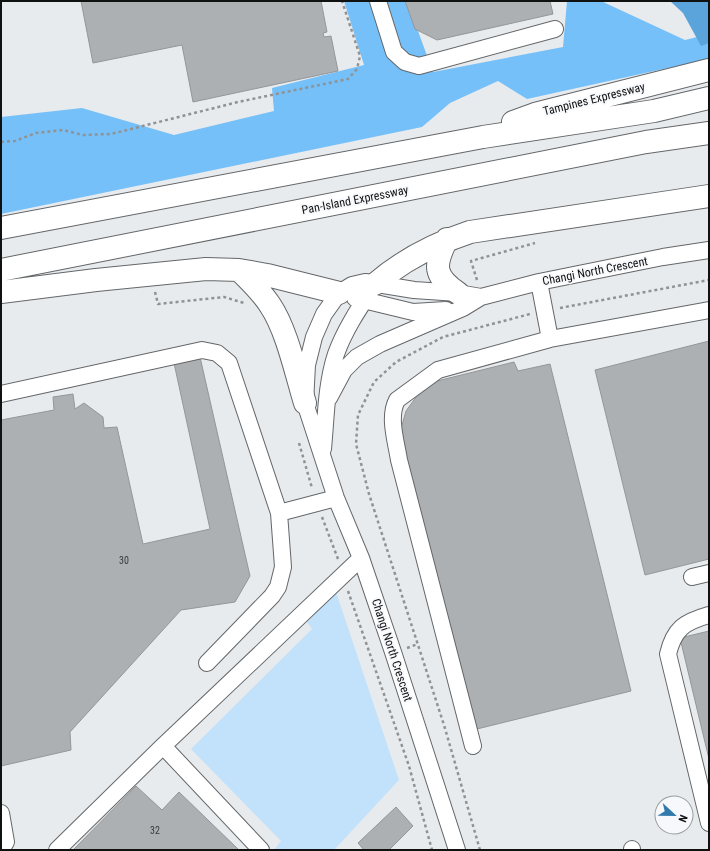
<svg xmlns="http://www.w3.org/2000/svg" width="710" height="851" font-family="'Roboto Condensed',sans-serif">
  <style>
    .green { fill: #c2e1fa }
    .forest { fill: #76c0f9 }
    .water { fill: #5aa4db }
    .building { fill: #adb0b2; stroke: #949698 }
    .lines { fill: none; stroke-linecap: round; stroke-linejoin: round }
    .minor-casing { stroke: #646769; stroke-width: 18 }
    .highway-casing { stroke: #646769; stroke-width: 24 }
    .path { stroke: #909293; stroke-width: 2.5; stroke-dasharray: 3 3; stroke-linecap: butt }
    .minor { stroke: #fff; stroke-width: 16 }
    .highway { stroke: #fff; stroke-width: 22 }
    .labels { text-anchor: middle; stroke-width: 3.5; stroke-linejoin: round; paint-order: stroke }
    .number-label { font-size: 10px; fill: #373939 }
    .street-label { font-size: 12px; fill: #101111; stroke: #f6f8fb }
  </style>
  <rect width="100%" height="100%" fill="#e8ebed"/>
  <!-- green -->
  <path class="green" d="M336,592L399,780L334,850H274L281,841L191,749L312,629L307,622Z"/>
  <!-- forest -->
  <path class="forest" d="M344,1H407L433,72L563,47L567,1H601L685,40L709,34V59L527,99L498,81L450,103L422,127L1,214V117L82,108L174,135L274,111L272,88L364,65Z"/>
  <!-- water -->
  <path class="water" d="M670,1H708L709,43L701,46L683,13Z"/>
  <!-- building -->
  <path class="building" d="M81,1H321L327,32L323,33L324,37L331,36L338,71L193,102L182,45L93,63Z
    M405,1H550L553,14L437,40L415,29Z
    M709,341V559L645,575L595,370Z
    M200,357L250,576L235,602L181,610L70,732L71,750L1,766V420L54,410L53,397L73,394L75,409L84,403L103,417L104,428L117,427L143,544L210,529L174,363Z
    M514,362L518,371L550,364L631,691L477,729L400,432L406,411L419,393L437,381Z
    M709,631V759L680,638Z
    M136,786L162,810L179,792L239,850H73Z
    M396,807L413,826L389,850H364L358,843Z"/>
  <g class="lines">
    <!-- minor casing -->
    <g class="minor-casing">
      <path id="minor" d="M378,1L394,52L405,62L419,66L555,29
        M539,282L550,339
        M355,298L413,312L446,310
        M1,394L202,350L217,353L229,363L279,513L283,567L278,587L272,596L207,663
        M329,398L344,370L357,357L380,344L463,308L481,297L539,282L663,257L709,250
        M323,449C326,418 326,384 336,354C345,329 360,307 375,284
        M279,513L336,498
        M692,577L709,573
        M709,615C684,622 674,629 668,654L709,823
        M473,746L399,460C396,441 388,417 397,400L438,370L550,339L709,310
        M1,813L6,842L1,850
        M632,849V850
        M57,850L163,746
        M261,850L163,746L361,558
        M457,850L393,652L361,558L336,498L305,403L307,365L314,337L324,314L339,293L352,285L365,282L414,290L458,293L481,297"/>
    </g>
    <!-- highway casing -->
    <g class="highway-casing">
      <path id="highway" d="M513,122L535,114L709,70
        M1,228L483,137L654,111L709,98
        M447,239C434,265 433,276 458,293
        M1,270L646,142L709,133
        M239,270C250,281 261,291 270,305C287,330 296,374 305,403
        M375,284C404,259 434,244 470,232L709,196
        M1,292L96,280L206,269L239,270L267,275L339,293"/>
    </g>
    <!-- path -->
    <path class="path" d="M1,142L15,141L36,133L63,130L83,135L111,134L238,102L348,79L357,69L360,56L342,1
      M477,280L471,261L535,243
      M155,292L158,304L224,297L244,303
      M560,308L709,280
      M299,443L312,488
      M322,517L338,559
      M348,591L409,766L432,850
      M407,648L418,644
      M480,850L444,725L369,494L356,444L358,415L374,382L396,362L443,337L530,314"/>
    <!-- minor -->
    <use href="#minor" class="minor"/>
    <!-- highway -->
    <use href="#highway" class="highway"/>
  </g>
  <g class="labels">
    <!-- number labels -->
    <g class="number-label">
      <text x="124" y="564">30</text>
      <text x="155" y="834">32</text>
    </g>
    <!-- street labels -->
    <g class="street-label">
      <text transform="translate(594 99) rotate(-14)" y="4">Tampines Expressway</text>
      <text transform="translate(355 200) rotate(-11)" y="4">Pan-Island Expressway</text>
      <text transform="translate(595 271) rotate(-11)" y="4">Changi North Crescent</text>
      <text transform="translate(392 650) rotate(72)" y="4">Changi North Crescent</text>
    </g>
  </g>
  <!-- border -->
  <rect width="710" height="851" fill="none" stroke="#101111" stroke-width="4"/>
  <!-- north arrow -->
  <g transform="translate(674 815) rotate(112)"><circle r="19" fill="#f6f8fb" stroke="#9a9c9d"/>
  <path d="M0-3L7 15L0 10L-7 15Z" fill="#307aad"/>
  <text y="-6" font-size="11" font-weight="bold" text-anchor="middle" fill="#101111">N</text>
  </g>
</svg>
